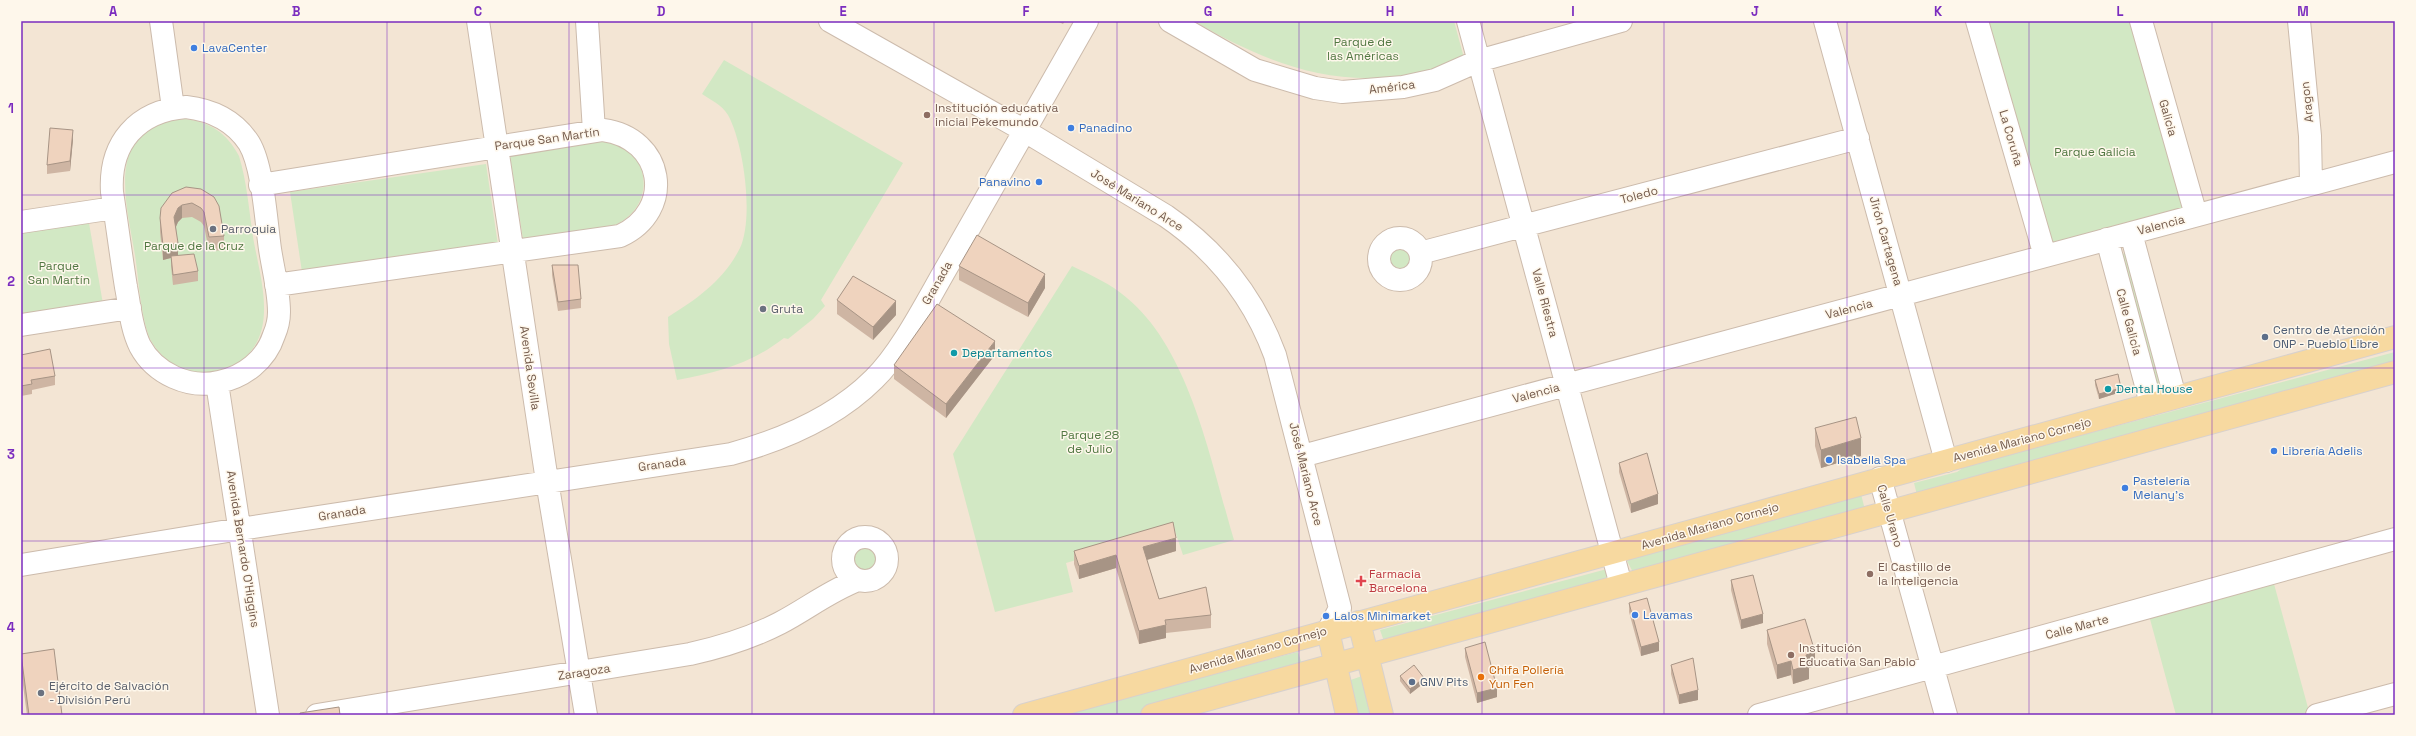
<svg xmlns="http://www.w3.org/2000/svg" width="2416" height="736" font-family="'Space Grotesk',sans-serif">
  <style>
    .residential { fill: #f3e5d4 }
    .green { fill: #d2e8c4 }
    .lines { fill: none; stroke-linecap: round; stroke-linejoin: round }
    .minor-casing { stroke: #ccbbac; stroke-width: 24 }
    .major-casing { stroke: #d8d1cd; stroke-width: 24 }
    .minor { stroke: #fff; stroke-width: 22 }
    .major { stroke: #f7d9a0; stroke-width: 22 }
    .wall { fill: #ceb5a3 }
    .shaded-wall { fill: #a79485 }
    .building { fill: #efd3be; stroke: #a79485 }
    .grid { fill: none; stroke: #7b2cbf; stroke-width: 1; stroke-opacity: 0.55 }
    .shop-dot { fill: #3f7fe0; stroke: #fef7eb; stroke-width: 1.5 }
    .education-dot { fill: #8d6e63; stroke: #fef7eb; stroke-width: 1.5 }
    .worship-dot { fill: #6b7280; stroke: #fef7eb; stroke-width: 1.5 }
    .service-dot { fill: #5c6f8a; stroke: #fef7eb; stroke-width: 1.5 }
    .culture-dot { fill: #0f9aa8; stroke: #fef7eb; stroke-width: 1.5 }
    .health-dot { fill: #e0444e; stroke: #fef7eb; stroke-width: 1.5 }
    .food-dot { fill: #e8710a; stroke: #fef7eb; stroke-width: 1.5 }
    .labels { text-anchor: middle; stroke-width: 3; stroke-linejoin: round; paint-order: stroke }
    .park-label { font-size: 12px; fill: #527843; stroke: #fef7eb }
    .shop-label { font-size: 12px; fill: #366cbe; stroke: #fef7eb; text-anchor: start }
    .street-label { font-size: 12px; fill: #735a4b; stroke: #fef7eb }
    .education-label { font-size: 12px; fill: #785e54; stroke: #fef7eb; text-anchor: start }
    .worship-label { font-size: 12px; fill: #5b616d; stroke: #fef7eb; text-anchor: start }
    .service-label { font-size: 12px; fill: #4e5e75; stroke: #fef7eb; text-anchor: start }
    .culture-label { font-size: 12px; fill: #0d838f; stroke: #fef7eb; text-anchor: start }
    .health-label { font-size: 12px; fill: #be3a42; stroke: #fef7eb; text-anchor: start }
    .food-label { font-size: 12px; fill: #c56008; stroke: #fef7eb; text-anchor: start }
    .neatline { fill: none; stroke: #7b2cbf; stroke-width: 1.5 }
    .grid-label { font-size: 13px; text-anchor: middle; font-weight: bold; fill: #7b2cbf }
  </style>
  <rect width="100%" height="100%" fill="#fbf3e5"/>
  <!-- residential -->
  <path class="residential" d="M21,21H2395V715H21Z"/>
  <!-- green -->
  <path class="green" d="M1194,21H1454L1464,58C1448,63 1433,70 1417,73C1334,90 1264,62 1194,21Z
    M1989,21H2130L2183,209L2050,245Z
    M724,60L903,163L821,300L825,306L813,319L788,339L784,338C752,363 717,373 677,380L669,344L668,317C697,299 724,280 740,248C754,218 744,144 728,115C722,105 711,100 702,94Z
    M185,119C210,122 227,133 239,156C247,182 249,211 253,237C260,278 280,334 239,362C228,370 215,374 201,373C177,371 160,358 149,337C140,311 139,282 135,255C126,201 103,125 185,119Z
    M597,141C652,141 661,209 610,227L523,239L510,156Z
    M486,164L498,245L302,272L290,192Z
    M89,223L103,304L21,317V233Z
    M1390 259a10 10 0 1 1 20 0a10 10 0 1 1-20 0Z
    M2134,252L2168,386L2158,388L2153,384L2121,254Z
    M1072,266C1091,275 1111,284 1127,298C1191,351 1211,464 1234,540L1183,555L1175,531L1066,563L1073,592L995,612L953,454Z
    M2395,352V369L1919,503L1914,483L1957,472L1966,466Z
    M1861,494L1866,514L1636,578L1626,559Z
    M851 560a14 14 0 1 1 28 0a14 14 0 1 1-28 0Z
    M1607,569L1611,585L1386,647L1380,630Z
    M2271,573L2310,715H2176L2147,608Z
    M1298,652L1304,670L1140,715H1058Z
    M1362,676L1370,715H1350L1342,683Z"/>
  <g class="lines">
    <!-- minor casing -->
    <g class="minor-casing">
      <path id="minor" d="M161,21L173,108
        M478,21L547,481L586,715
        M587,21L594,131
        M830,21L1025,131L1166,216C1217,251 1254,298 1275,355L1340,608L1328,631
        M1170,21L1255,70L1315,88L1342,92L1403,87L1435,80L1478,61L1621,21
        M1468,21L1621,585
        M1825,21L1946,461
        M1977,21L2045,256
        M2141,21L2196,215
        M2299,21L2310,136L2311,184
        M186,107C212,110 234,120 249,143C263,166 266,221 270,249C273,269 279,291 279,312C279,320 277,328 274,335C266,360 244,377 219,382C189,389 155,374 140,346C131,328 130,307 126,287C121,256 117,224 112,192C109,143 137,111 186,107Z
        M260,185L603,130C664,138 676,210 620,236L276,285
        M21,222L114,208
        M2131,233L2175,397
        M1379 259a21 21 0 1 1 42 0a21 21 0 1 1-42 0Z
        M2107,239L2151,404
        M1420,253L1858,138
        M21,325L130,308
        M217,383L268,715
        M1302,456L2395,162
        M1880,478L1946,715
        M843 559a22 22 0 1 1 44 0a22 22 0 1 1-44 0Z
        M21,565L240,529L731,454C782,440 836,417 874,379C903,351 930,295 951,260C996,180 1042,101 1087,21
        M317,715L690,654C722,647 751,638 780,623C807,609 829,591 858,580
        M1759,715L2395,539
        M2317,715L2395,694"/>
    </g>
    <!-- major casing -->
    <g class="major-casing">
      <path id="major" d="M1359,622L1382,715
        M1328,631L1347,715
        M1024,715L2395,337
        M1152,715L2395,372"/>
    </g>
    <!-- minor -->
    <use href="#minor" class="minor"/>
    <!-- major -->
    <use href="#major" class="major"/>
  </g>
  <!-- wall -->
  <path class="wall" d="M1057,21H1065L1063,24Z
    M73,139L70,171L47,174V165Z
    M186,187L224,236V250L209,251L204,226L201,222L192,217L182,218L178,222L176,227L178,256L198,271V281L173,285L171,266V258L163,260L160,232V218Z
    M552,265L581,299V308L558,311L552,275Z
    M959,266L1045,288L1028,317L959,280Z
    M837,300L896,315L873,340L837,314Z
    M21,355L55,376V385L32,390V394L21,396Z
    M995,355L946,418L894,379V365Z
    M2095,380L2121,392L2099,399L2095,385Z
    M1815,428L1861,456L1821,468L1815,446Z
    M1619,463L1658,504L1631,513L1619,472Z
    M1074,551H1176L1147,560L1159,599L1211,615V628L1166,633V638L1139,644L1116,568L1079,579L1074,564Z
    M1731,580L1763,623L1741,629L1731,590Z
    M1629,603L1659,651L1641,656L1629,612Z
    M1767,630L1815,666L1809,668V679L1793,684L1791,675L1777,679L1767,644Z
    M1465,648L1497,697L1477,703L1465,657Z
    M21,654L62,715H27L21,670Z
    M1671,665L1698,700L1679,704L1671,674Z
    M1400,676L1424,683L1410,694L1400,681Z"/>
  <!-- shaded-wall -->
  <path class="shaded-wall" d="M73,130V139L70,171V161Z
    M182,205V218L178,222L174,231V217L178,208Z
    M178,243V256L163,260V246Z
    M1045,274V288L1028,317V303Z
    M896,301V315L873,340V327Z
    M995,341V355L946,418V404Z
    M2121,388V392L2099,399V394Z
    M1861,438V456L1821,468V450Z
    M1658,494V504L1631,513V504Z
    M1176,538V551L1143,561V547Z
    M1116,555V568L1079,579V566Z
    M1763,614V623L1741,629V620Z
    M1166,625V638L1139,644V631Z
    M1659,642V651L1641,656V647Z
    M1815,652V666L1809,668V679L1793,684V670L1806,655Z
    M1791,661V675L1777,679V665Z
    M1424,678V683L1410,694V689Z
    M1497,688V697L1477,703V693Z
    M1698,690V700L1679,704V695Z"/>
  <!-- building -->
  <path class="building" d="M50,128L73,130L70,161L47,165Z
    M186,187L201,189L214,197L219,206L224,236L209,237L204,212L201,208L192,203L182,205L178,208L174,217L178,243L163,246L160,218L161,208L172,193Z
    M977,235L1045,274L1028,303L959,266Z
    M194,254L198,271L173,275L171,256Z
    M552,265H578L581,299L558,302Z
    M853,276L896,301L873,327L837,300Z
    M937,304L995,341L946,404L894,365Z
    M50,349L55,376L31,380L32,384L21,386V355Z
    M2118,374L2121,388L2099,394L2095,380Z
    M1856,417L1861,438L1821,450L1815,428Z
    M1647,453L1658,494L1631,504L1619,463Z
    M1173,522L1176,538L1143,547L1159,599L1206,587L1211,615L1165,620L1166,625L1139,631L1116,555L1079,566L1074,551Z
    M1753,575L1763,614L1741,620L1731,580Z
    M1647,598L1659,642L1641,647L1629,603Z
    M1805,619L1815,652L1806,655L1809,665L1793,670L1791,661L1777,665L1767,630Z
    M1485,642L1497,688L1477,693L1465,648Z
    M54,649L62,715H29L21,654Z
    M1693,658L1698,690L1679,695L1671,665Z
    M1414,665L1424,678L1410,689L1400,676Z
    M339,707L340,715H300V713Z"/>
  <!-- grid -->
  <path class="grid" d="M204,21V715M387,21V715M569,21V715M752,21V715M934,21V715M1117,21V715M1299,21V715M1482,21V715M1664,21V715M1847,21V715M2029,21V715M2212,21V715M21,195H2395M21,368H2395M21,541H2395"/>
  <!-- markers -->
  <g class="shop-dot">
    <circle cx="194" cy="48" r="4"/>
    <circle cx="1071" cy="128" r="4"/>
    <circle cx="1039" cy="182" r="4"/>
    <circle cx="2274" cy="451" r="4"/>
    <circle cx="1829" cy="460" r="4"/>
    <circle cx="2125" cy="488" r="4"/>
    <circle cx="1635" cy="615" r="4"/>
    <circle cx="1326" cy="616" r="4"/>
  </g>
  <g class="education-dot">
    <circle cx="927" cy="115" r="4"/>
    <circle cx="1870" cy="574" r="4"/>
    <circle cx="1791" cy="655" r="4"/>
  </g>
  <g class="worship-dot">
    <circle cx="213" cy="229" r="4"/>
    <circle cx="763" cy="309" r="4"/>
    <circle cx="41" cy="693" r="4"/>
  </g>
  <g class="service-dot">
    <circle cx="2265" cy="337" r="4"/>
    <circle cx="1412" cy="682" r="4"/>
  </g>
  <g class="culture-dot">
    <circle cx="954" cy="353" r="4"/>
    <circle cx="2108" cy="389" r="4"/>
  </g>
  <path class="health-dot" d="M1359 575h4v4h4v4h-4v4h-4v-4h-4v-4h4z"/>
  <circle class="food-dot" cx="1481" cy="677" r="4"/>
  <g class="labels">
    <!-- park labels -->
    <g class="park-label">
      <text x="1363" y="46">Parque de<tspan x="1363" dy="14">las Américas</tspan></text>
      <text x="2095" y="156">Parque Galicia</text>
      <text x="194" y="250">Parque de la Cruz</text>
      <text x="59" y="270">Parque<tspan x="59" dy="14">San Martín</tspan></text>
      <text x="1090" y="439">Parque 28<tspan x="1090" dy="14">de Julio</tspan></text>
    </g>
    <!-- shop labels -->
    <g class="shop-label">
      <text x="202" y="52">LavaCenter</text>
      <text x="1079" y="132">Panadino</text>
      <text x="1031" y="186" text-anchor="end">Panavino</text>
      <text x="2282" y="455">Librería Adelis</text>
      <text x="1837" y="464">Isabella Spa</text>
      <text x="2133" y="485">Pastelería<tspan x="2133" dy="14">Melany's</tspan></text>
      <text x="1643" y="619">Lavamas</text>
      <text x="1334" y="620">Lalos Minimarket</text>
    </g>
    <!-- street labels -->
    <g class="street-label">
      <text transform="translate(1392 87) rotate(-7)" y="4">América</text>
      <text transform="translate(2307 102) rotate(-96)" y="4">Aragon</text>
      <text transform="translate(2168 118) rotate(74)" y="4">Galicia</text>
      <text transform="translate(2011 138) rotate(74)" y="4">La Coruña</text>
      <text transform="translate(547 139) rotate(-8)" y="4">Parque San Martín</text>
      <text transform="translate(1639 195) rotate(-15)" y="4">Toledo</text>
      <text transform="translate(1137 200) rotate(32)" y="4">José Mariano Arce</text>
      <text transform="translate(2161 225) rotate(-15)" y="4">Valencia</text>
      <text transform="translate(1886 241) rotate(74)" y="4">Jirón Cartagena</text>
      <text transform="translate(937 283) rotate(-60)" y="4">Granada</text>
      <text transform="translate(1545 303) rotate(75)" y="4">Valle Riestra</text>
      <text transform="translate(1849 309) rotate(-15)" y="4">Valencia</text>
      <text transform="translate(2129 322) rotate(75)" y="4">Calle Galicia</text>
      <text transform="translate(530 368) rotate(82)" y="4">Avenida Sevilla</text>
      <text transform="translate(1536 393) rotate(-15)" y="4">Valencia</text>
      <text transform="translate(2022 440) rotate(-15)" y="4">Avenida Mariano Cornejo</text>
      <text transform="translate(662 464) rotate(-8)" y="4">Granada</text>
      <text transform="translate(1306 474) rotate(76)" y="4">José Mariano Arce</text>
      <text transform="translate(342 513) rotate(-9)" y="4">Granada</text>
      <text transform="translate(1890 516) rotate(74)" y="4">Calle Urano</text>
      <text transform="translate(1710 526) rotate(-16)" y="4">Avenida Mariano Cornejo</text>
      <text transform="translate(243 549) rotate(81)" y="4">Avenida Bernardo O'Higgins</text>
      <text transform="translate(2077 627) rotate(-15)" y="4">Calle Marte</text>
      <text transform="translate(1258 650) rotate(-16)" y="4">Avenida Mariano Cornejo</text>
      <text transform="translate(584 672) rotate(-9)" y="4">Zaragoza</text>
    </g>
    <!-- education labels -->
    <g class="education-label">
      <text x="935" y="112">Institución educativa<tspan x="935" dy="14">inicial Pekemundo</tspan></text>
      <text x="1878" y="571">El Castillo de<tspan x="1878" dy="14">la Inteligencia</tspan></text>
      <text x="1799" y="652">Institución<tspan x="1799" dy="14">Educativa San Pablo</tspan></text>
    </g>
    <!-- worship labels -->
    <g class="worship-label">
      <text x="221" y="233">Parroquia</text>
      <text x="771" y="313">Gruta</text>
      <text x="49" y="690">Ejército de Salvación<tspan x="49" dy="14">- División Perú</tspan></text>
    </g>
    <!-- service labels -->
    <g class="service-label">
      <text x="2273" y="334">Centro de Atención<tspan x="2273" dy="14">ONP - Pueblo Libre</tspan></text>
      <text x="1420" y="686">GNV Pits</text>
    </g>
    <!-- culture labels -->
    <g class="culture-label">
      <text x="962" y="357">Departamentos</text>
      <text x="2116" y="393">Dental House</text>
    </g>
    <!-- health labels -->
    <g class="health-label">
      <text x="1369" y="578">Farmacia<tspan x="1369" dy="14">Barcelona</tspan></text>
    </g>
    <!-- food labels -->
    <g class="food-label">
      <text x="1489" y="674">Chifa Pollería<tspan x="1489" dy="14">Yun Fen</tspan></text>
    </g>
  </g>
  <!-- border -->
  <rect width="2416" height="736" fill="none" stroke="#fef7eb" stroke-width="44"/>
  <rect x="22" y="22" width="2372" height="692" class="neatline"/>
  <g class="grid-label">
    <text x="113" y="16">A</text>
    <text x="296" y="16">B</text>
    <text x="478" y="16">C</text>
    <text x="661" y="16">D</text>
    <text x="843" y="16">E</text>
    <text x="1026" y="16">F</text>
    <text x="1208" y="16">G</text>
    <text x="1390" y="16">H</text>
    <text x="1573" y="16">I</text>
    <text x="1755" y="16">J</text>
    <text x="1938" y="16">K</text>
    <text x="2120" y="16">L</text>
    <text x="2303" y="16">M</text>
    <text x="11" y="113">1</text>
    <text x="11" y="286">2</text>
    <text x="11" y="459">3</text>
    <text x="11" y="632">4</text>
  </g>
</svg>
